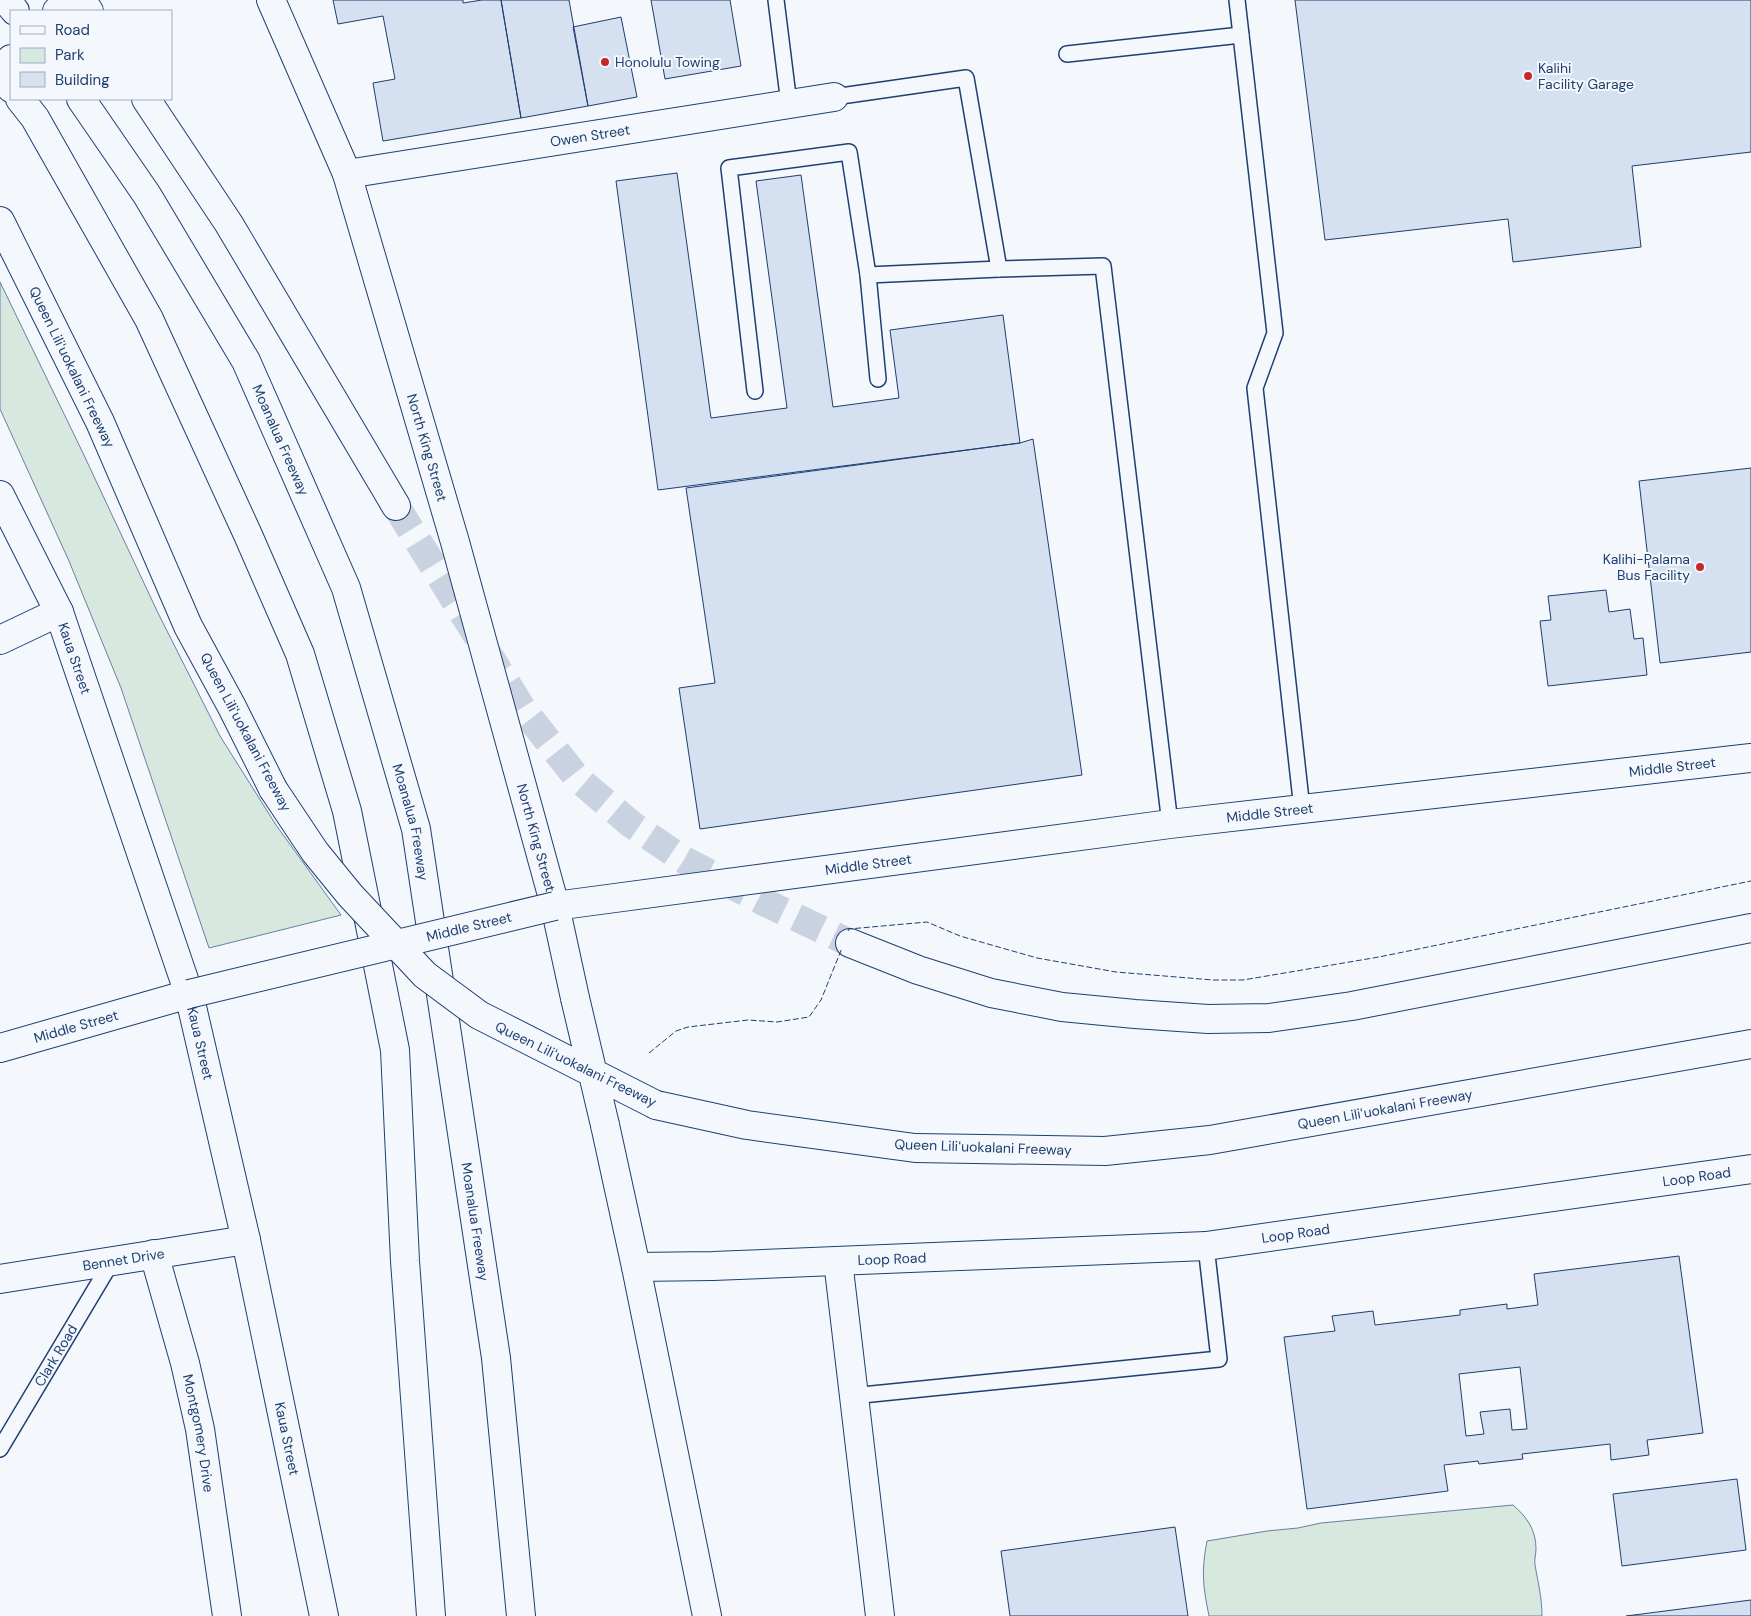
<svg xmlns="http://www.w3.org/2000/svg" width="1751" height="1616" font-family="'DM Sans',sans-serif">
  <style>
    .green { fill: #d7e8df; stroke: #687fa3 }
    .building { fill: #d5e0f0; stroke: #1d3f73; fill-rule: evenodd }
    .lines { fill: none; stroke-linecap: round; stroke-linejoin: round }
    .highway-tunnel { stroke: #c9d2e0; stroke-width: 28; stroke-dasharray: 28 14; stroke-linecap: butt }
    .lane-casing { stroke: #1d3f73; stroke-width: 18 }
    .street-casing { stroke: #1d3f73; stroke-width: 30 }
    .secondary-casing { stroke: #1d3f73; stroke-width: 30 }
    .primary-casing { stroke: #1d3f73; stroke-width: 30 }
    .highway-casing { stroke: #1d3f73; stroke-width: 30 }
    .lane { stroke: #f4f7fb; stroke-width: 15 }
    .street { stroke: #f4f7fb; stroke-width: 28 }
    .secondary { stroke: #f4f7fb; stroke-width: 28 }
    .primary { stroke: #f4f7fb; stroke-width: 28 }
    .highway { stroke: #f4f7fb; stroke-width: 28 }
    .secondary-bridge-casing { stroke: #1d3f73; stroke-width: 30; stroke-linecap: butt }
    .highway-bridge-casing { stroke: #1d3f73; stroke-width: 30; stroke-linecap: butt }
    .secondary-bridge { stroke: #f4f7fb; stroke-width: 28 }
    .highway-bridge { stroke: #f4f7fb; stroke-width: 28 }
    .fence { stroke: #1d3f73; stroke-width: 1; stroke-dasharray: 6 2.5; stroke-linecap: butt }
    .poi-dot { fill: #c62828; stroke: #f4f7fb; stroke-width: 2 }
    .labels { text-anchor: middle; stroke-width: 4; stroke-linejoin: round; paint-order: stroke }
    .poi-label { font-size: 14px; fill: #1d3f73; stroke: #f4f7fb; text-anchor: start }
    .street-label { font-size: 14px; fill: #1d3f73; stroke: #f4f7fb }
  </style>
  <rect width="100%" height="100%" fill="#f4f7fb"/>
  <!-- green -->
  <path class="green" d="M0,282L82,451L158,613L220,736L276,825L341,915L209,948L121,688L69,561L0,409Z
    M1513,1505C1527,1517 1536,1530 1536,1549C1536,1554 1534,1560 1535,1565C1538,1582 1542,1598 1542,1616H1209C1203,1586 1201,1572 1207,1541L1267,1531L1298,1528L1321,1523Z"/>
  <!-- building -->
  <path class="building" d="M333,0H463V3L482,0H501L521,118L383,141L373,83L395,79L383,16L338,24Z
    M501,0H569L588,106L521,118Z
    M651,0H730L741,66L665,79Z
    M1295,0H1751V152L1632,166L1641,247L1513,262L1508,219L1325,240Z
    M621,17L637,97L588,106L573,27Z
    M677,173L711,418L787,408L756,181L801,175L833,407L899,398L890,330L1003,315L1020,443L658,490L616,181Z
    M1033,439L1082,775L700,829L679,688L715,683L686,488L1020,443Z
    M1751,468V652L1660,663L1639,481Z
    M1606,590L1609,612L1630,609L1634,639L1643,638L1647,675L1548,686L1540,621L1551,620L1548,596Z
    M1679,1256L1703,1433L1647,1440L1649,1455L1611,1460L1610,1444L1522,1454L1523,1459L1479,1464L1478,1461L1444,1465L1448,1491L1307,1509L1284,1337L1335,1331L1332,1316L1373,1311L1375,1325L1460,1315V1310L1507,1304V1309L1538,1305L1534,1274ZM1520,1367L1527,1429L1512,1430L1510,1409L1480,1412L1484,1434L1466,1436L1459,1374Z
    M1737,1479L1746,1550L1622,1566L1613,1494Z
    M1175,1527L1188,1616H1010L1001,1551Z
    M1751,1600V1616H1626Z"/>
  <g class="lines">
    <!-- highway-tunnel -->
    <path class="highway-tunnel" d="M396,506L522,708L578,779L631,824L684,860L764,902L850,943"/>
    <!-- lane casing -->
    <g class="lane-casing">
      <g id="lane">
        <path d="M776,0L789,104"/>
        <path d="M1237,0L1275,333L1255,388L1302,809"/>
        <path d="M1067,54L1241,35"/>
        <path d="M999,269L1103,266L1170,824"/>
        <path d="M868,275L878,379"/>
        <path d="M755,391L729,168L849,152L868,275L999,269L966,78L834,97"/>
        <path d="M852,1396L1219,1359L1206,1246"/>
        <path id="s1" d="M0,1449L112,1261"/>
      </g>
    </g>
    <!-- street casing -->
    <g class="street-casing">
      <g id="street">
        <path id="s2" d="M347,174L834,97"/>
        <path d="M0,640L59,612"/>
        <path id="s3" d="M154,1254L185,1363L200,1429L227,1616"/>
        <path d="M838,1261L880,1616"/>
        <path id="s4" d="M636,1267L713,1266L1206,1246L1751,1169"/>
        <path id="s5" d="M0,1279L246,1240"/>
      </g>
    </g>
    <!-- secondary casing -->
    <g class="secondary-casing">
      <g id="secondary">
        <path id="s6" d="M555,906L1170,824L1751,758"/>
        <path id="s7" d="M0,1048L189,994"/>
      </g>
    </g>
    <!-- primary casing -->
    <g class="primary-casing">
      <g id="primary">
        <path id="s8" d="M271,0L347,174L455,542L555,906"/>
        <path d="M57,11L68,0"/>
        <path d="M0,71L11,59"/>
        <path id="s9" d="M0,495L59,612L189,994L246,1240L324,1616"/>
      </g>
    </g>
    <!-- highway casing -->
    <g class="highway-casing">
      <g id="highway">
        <path d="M6,0L15,11"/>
        <path d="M81,0L89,11"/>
        <path d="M0,74L11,88"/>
        <path d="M20,99L35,118L149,319L248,535L300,654L347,811L395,1050L405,1261L431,1616"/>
        <path id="s10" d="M81,99L147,195L246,361L346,588L416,829L496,1358L521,1616"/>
        <path d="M146,99L229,224L396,506"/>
        <path d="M0,221L100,422L188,626L232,707L273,789"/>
        <path d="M555,906L575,998"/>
        <path d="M850,943L918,970L991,993L1062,1007L1135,1014L1208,1019L1269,1018L1352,1006L1751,928"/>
        <path d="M656,1105L747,1125L915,1148L1105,1151L1210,1140L1751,1044"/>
        <path d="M605,1125L636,1267L707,1616"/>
      </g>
    </g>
    <!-- lane -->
    <use href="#lane" class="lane"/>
    <!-- street -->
    <use href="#street" class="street"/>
    <!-- secondary -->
    <use href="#secondary" class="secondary"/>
    <!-- primary -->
    <use href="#primary" class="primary"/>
    <!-- highway -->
    <use href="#highway" class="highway"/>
    <!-- secondary-bridge casing -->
    <g class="secondary-bridge-casing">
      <g id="secondary-bridge">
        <path id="s11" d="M189,994L555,906"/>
      </g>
    </g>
    <!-- highway-bridge casing -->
    <g class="highway-bridge-casing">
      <path id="highway-bridge" d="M273,789L315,852L350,895L425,975L479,1015L656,1105
        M575,998L605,1125"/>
    </g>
    <!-- secondary-bridge -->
    <use href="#secondary-bridge" class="secondary-bridge"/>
    <!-- highway-bridge -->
    <use href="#highway-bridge" class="highway-bridge"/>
    <!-- fence -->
    <path class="fence" d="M848,931L849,929L927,922L960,936L1037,958L1116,972L1213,980H1243L1379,957L1751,881
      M649,1053L676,1031L688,1027L748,1020L777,1022L809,1017L821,1000L842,948"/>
  </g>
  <!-- markers -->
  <g class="poi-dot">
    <circle cx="605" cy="62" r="5"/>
    <circle cx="1528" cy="76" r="5"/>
    <circle cx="1700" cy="567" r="5"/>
  </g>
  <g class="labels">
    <!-- poi labels -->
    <g class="poi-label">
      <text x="615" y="67">Honolulu Towing</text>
      <text x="1538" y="73">Kalihi<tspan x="1538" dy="16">Facility Garage</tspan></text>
      <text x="1690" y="564" text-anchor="end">Kalihi-Palama<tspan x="1690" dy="16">Bus Facility</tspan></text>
    </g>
    <!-- street labels -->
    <g class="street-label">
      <text dy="5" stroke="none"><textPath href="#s2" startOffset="246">Owen Street</textPath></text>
      <text transform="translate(72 367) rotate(64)" y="5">Queen Liliʻuokalani Freeway</text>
      <text dy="5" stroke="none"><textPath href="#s10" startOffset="396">Moanalua Freeway</textPath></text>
      <text dy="5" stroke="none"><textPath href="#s8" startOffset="475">North King Street</textPath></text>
      <text dy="5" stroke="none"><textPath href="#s9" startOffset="180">Kaua Street</textPath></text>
      <text transform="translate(246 732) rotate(62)" y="5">Queen Liliʻuokalani Freeway</text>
      <text dy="5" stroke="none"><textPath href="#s6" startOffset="1126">Middle Street</textPath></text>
      <text dy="5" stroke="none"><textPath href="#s6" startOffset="721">Middle Street</textPath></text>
      <text dy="5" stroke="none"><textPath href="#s10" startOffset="801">Moanalua Freeway</textPath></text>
      <text dy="5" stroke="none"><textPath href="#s8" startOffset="880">North King Street</textPath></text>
      <text dy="5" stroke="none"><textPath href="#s6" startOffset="316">Middle Street</textPath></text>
      <text dy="5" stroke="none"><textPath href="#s11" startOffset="288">Middle Street</textPath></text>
      <text dy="5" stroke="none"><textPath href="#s7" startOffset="79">Middle Street</textPath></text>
      <text dy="5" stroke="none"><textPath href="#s9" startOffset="585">Kaua Street</textPath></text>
      <text transform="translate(576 1064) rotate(26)" y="5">Queen Liliʻuokalani Freeway</text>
      <text transform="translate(1385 1109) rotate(-10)" y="5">Queen Liliʻuokalani Freeway</text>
      <text transform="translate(983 1147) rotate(2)" y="5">Queen Liliʻuokalani Freeway</text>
      <text dy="5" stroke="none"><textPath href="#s4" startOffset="1066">Loop Road</textPath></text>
      <text dy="5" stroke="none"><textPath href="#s10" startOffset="1206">Moanalua Freeway</textPath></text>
      <text dy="5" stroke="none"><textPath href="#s4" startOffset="661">Loop Road</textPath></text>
      <text dy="5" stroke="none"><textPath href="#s5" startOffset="125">Bennet Drive</textPath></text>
      <text dy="5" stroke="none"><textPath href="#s4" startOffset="256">Loop Road</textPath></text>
      <text dy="5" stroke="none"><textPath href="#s1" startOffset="109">Clark Road</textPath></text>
      <text dy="5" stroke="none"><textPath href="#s3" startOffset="185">Montgomery Drive</textPath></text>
      <text dy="5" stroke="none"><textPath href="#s9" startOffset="990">Kaua Street</textPath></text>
    </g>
  </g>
  <!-- legend -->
  <rect x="10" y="10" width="162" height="90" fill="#f4f7fb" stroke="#9eadc5"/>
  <rect x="20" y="26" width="25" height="8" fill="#f4f7fb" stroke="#9eadc5"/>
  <text x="55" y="35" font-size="15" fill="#1d3f73">Road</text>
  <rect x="20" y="48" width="25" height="15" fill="#d7e8df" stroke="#9eadc5"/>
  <text x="55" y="60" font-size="15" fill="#1d3f73">Park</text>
  <rect x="20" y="72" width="25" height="15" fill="#d5e0f0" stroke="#9eadc5"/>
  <text x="55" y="85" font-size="15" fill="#1d3f73">Building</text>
</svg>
